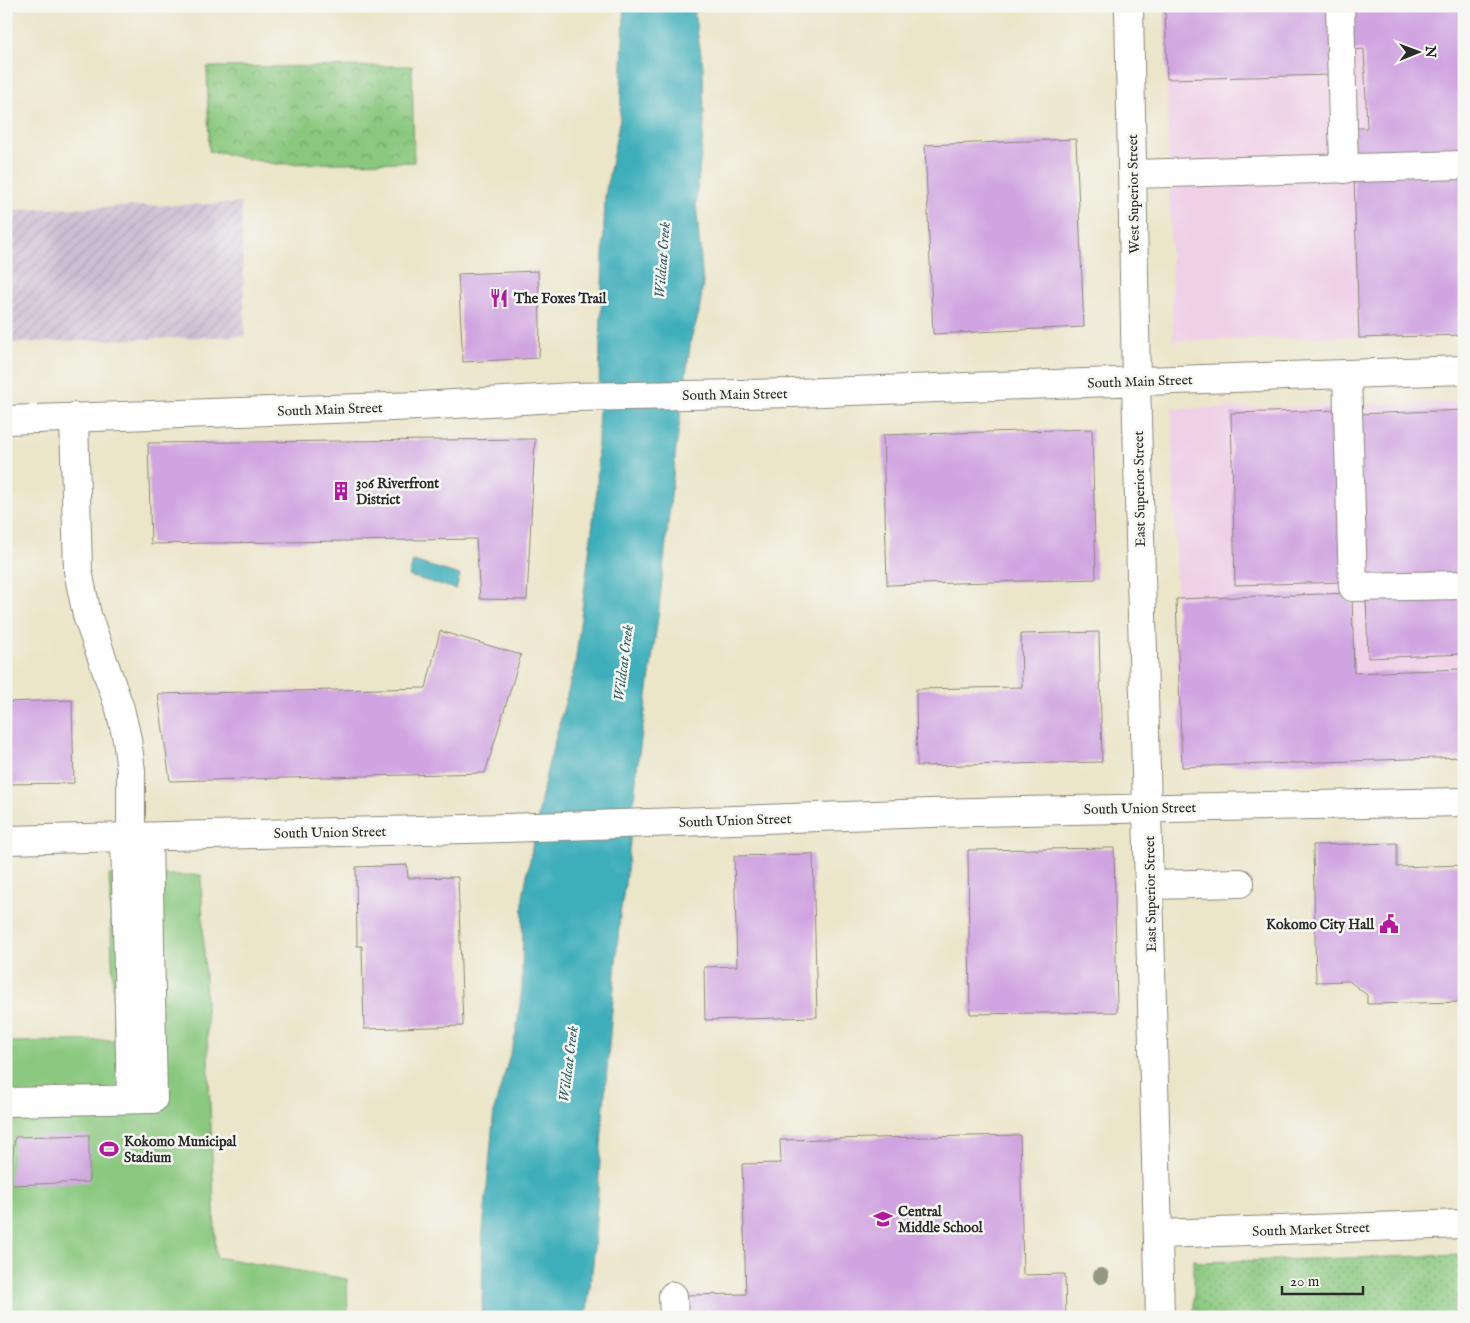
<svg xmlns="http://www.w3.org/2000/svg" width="1470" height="1323" font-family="'IM FELL English',serif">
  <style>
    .built { fill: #efd0e7 }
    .industrial { fill: url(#industrial-furrows) }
    .grass { fill: url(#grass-dots); stroke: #5a7a54 }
    .park { fill: url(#park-crowns); stroke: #5a7a54 }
    .pitch { fill: #89c87e; stroke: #5a7a54 }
    .water { fill: #3eaeba; stroke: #346c72 }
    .building { fill: #d0a4e1 }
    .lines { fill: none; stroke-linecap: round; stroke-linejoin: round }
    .minor-casing { stroke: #8b887a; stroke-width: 30 }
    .minor { stroke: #fff; stroke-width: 28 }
    .tree { fill: #919980 }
    .labels { text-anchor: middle; stroke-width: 5; stroke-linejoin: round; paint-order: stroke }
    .street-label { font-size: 14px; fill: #2b2b2b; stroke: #f6f6f2 }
    .poi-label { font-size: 14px; font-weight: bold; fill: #2b2b2b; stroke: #f6f6f2; text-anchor: start }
    .water-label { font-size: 15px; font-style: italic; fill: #335f64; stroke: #f6f6f2 }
  </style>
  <defs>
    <pattern id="industrial-furrows" width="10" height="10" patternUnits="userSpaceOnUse" patternTransform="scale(1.25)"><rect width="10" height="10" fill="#cdbed3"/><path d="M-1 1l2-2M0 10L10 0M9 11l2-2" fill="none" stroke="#b0a3b5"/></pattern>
    <pattern id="grass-dots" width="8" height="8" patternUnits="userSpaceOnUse" patternTransform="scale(1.25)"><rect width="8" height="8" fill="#89c87e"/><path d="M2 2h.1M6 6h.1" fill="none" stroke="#70a367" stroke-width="1.8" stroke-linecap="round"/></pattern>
    <pattern id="park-crowns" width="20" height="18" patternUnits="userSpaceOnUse" patternTransform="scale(1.25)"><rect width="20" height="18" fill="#89c87e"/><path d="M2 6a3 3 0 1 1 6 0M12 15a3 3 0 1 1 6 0" fill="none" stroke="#70a367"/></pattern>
  </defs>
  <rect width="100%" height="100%" fill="#f6f6f2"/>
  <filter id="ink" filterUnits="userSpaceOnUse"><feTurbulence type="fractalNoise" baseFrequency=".02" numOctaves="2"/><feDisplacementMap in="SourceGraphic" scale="10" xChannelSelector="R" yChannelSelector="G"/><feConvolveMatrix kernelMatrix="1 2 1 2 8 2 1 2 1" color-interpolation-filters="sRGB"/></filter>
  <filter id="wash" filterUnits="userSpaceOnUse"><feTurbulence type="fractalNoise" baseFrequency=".0096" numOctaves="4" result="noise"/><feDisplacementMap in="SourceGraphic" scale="20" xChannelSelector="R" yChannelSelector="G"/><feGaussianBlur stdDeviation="1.12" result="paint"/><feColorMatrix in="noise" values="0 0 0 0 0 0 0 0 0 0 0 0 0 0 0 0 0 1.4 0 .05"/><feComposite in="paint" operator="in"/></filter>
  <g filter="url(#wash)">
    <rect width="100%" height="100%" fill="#ebe5c9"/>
    <!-- built -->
    <path class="built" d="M1165,6H1464V334L1173,341Z
      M1464,402V760L1180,767L1172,409Z"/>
    <!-- industrial -->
    <path class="industrial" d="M241,203L245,336L6,343V210Z"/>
    <!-- grass -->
    <path class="grass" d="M1464,1255V1317H1194V1259L1199,1262Z"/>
    <!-- park -->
    <path class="park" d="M412,66L414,162L275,164L209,151L207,67Z"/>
    <!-- pitch -->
    <path class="pitch" d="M109,875H201L216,1257L347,1279L348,1317H6V1042L115,1040Z"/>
    <!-- water -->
    <path class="water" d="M623,6H693L703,66L704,126L696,202L703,284L699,313L691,339L676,449L658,617L637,769L627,871L620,915L603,1117L593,1264L586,1317H482L483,1231L494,1110L516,1034L522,988L523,896L546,774L575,665L597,489L600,344L605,196L620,118L624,15Z
      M413,561L460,575L456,589L409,576Z"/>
    <g id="blocks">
      <!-- building -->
      <path class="building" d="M1165,6H1331L1333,75L1167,79Z
        M1348,6H1464V153L1354,156L1353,128H1367L1364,49L1352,50Z
        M1076,139L1084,327L933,334L925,145Z
        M1464,173V335L1359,338L1354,176Z
        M538,271L540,322L539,358L463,362L458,274Z
        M1342,410L1346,582L1235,585L1231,413Z
        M1464,410V579L1365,583L1359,414Z
        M1092,429L1096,579L887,585L883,435Z
        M535,439L527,600L480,599L476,539L151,544L148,443Z
        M1464,592V654L1368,658L1366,596Z
        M1352,593L1354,673L1462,669L1464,757L1182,767L1176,599Z
        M440,631L521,655L485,773L170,781L158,694L426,688Z
        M1099,632L1102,762L917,766L916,689L1022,687L1021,634Z
        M72,700L74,783L6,784V702Z
        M1397,843V867L1464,865V1002L1367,1004V995L1349,981L1316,982L1313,845Z
        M1114,848L1117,1012L970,1014L968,850Z
        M813,854L817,1017L705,1020L704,967L737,966L734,856Z
        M407,865L408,878L458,877L463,1026L364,1029L362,946H357L356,867Z
        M89,1135V1182L9,1185L15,1137Z
        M1020,1135L1023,1275L1065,1274L1066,1317H686L685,1295L746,1294L742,1164L781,1163L780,1140Z"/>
    </g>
  </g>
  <g filter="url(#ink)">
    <use href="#blocks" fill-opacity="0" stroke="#8b887a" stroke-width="1"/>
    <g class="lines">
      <!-- minor casing -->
      <g class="minor-casing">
        <path id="minor" d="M1129,6L1136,381L1160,1317
          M1340,6L1344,169
          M1132,174L1464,165
          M1347,374L1353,587L1464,585
          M74,417L78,571L87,615L120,709L127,739L131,771V837
          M6,420L420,406L573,397L794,393L1464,370
          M125,837L131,1099
          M6,840L506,828L930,813L1464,802
          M1149,885L1240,883
          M6,1102L153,1099L148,837
          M1158,1234L1464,1224
          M673,1296L674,1317"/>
      </g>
      <!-- minor -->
      <use href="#minor" class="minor"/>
    </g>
    <!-- trees -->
    <circle class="tree" cx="1101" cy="1276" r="8"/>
  </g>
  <!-- icons -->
  <defs>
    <g id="restaurant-bare" transform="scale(1.5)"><path d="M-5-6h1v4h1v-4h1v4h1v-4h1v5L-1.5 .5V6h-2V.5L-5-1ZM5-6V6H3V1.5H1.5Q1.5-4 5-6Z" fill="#b5179e" stroke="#f6f6f2" stroke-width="2.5" paint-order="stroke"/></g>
    <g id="building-bare" transform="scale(1.5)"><path d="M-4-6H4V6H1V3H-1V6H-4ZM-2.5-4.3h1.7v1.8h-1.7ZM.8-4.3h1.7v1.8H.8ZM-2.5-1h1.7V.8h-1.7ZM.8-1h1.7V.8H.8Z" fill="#b5179e" stroke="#f6f6f2" stroke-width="2.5" paint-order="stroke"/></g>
    <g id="civic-bare" transform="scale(1.5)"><path d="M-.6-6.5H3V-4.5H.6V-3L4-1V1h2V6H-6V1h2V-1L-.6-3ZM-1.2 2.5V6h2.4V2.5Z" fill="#b5179e" stroke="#f6f6f2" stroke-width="2.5" paint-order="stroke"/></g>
    <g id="stadium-bare" transform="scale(1.5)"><path d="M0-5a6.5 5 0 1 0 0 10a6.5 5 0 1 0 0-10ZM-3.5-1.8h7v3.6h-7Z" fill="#b5179e" stroke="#f6f6f2" stroke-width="2.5" paint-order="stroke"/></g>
    <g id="school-bare" transform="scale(1.5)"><path d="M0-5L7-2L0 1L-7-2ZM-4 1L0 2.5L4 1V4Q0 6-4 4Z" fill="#b5179e" stroke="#f6f6f2" stroke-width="2.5" paint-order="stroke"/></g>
  </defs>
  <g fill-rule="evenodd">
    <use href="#restaurant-bare" x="499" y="298"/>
    <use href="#building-bare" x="341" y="491"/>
    <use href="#civic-bare" x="1389" y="924"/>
    <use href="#stadium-bare" x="109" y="1149"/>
    <use href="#school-bare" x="883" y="1219"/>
  </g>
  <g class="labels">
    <!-- street labels -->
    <g class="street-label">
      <text transform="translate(1133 194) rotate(-91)" y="5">West Superior Street</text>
      <text transform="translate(1140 381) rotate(-2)" y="5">South Main Street</text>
      <text transform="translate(735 394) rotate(-1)" y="5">South Main Street</text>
      <text transform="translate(330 409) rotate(-2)" y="5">South Main Street</text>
      <text transform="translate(1139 489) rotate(-91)" y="5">East Superior Street</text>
      <text transform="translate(1140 808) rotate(-1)" y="5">South Union Street</text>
      <text transform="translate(735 820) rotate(-2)" y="5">South Union Street</text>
      <text transform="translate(330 832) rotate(-1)" y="5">South Union Street</text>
      <text transform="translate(1150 894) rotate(-91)" y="5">East Superior Street</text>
      <text transform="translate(1311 1229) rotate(-2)" y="5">South Market Street</text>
    </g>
    <!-- poi labels -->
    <g class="poi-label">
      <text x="514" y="303">The Foxes Trail</text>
      <text x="356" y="488">306 Riverfront<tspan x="356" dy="16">District</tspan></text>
      <text x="1374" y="929" text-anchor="end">Kokomo City Hall</text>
      <text x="124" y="1146">Kokomo Municipal<tspan x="124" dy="16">Stadium</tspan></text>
      <text x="898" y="1216">Central<tspan x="898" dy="16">Middle School</tspan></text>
    </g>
    <!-- water labels -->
    <g class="water-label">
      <text transform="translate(662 260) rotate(-86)" y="5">Wildcat Creek</text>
      <text transform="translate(623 663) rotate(-83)" y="5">Wildcat Creek</text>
      <text transform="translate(568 1064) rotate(-83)" y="5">Wildcat Creek</text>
    </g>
  </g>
  <!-- margin -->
  <rect width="1470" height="1323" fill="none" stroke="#f6f6f2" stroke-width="25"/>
  <!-- north arrow -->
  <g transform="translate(1418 52) rotate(89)" stroke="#f6f6f2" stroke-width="4" paint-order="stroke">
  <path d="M0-4L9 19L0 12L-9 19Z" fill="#2b2b2b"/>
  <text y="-8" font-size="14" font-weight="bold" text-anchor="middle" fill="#2b2b2b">N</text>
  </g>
  <!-- scale -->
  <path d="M1282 1286v8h81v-8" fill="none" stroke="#2b2b2b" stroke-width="2.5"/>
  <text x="1290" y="1286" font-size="15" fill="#2b2b2b" stroke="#f6f6f2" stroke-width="4" paint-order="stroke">20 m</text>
</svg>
